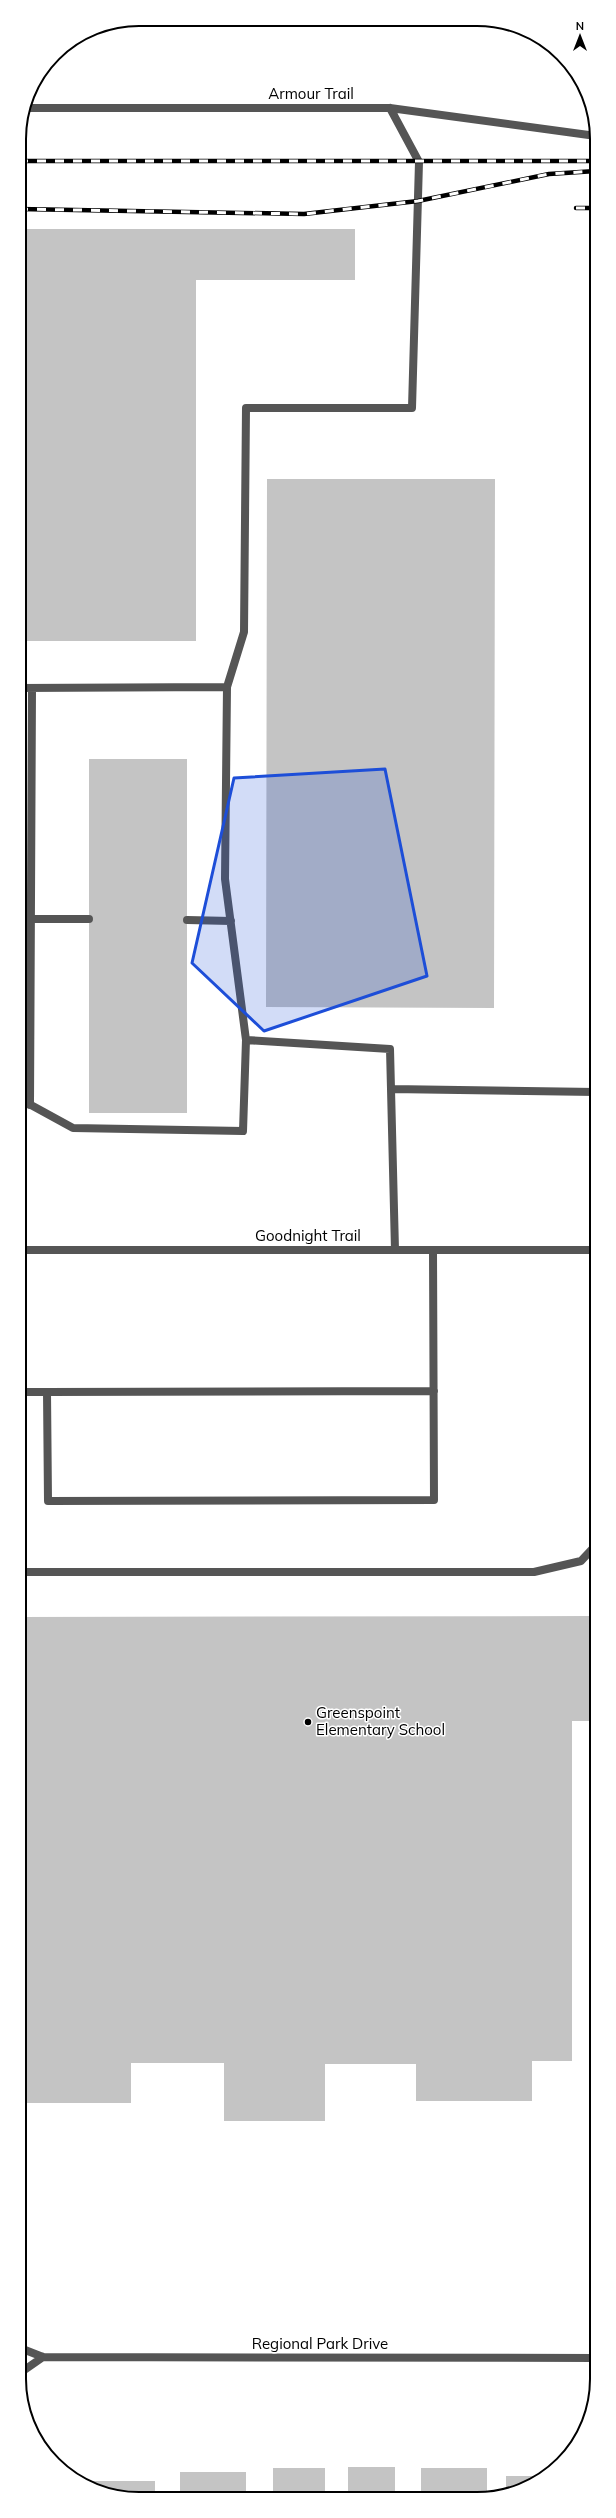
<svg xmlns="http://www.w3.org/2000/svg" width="616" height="2518" font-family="Mulish,sans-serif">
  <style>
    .building { fill: #c4c4c4 }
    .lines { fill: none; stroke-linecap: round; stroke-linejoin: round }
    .service { stroke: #555; stroke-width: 8 }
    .tertiary { stroke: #555; stroke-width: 8 }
    .rail-casing { stroke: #000; stroke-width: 4.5 }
    .rail { stroke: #fff; stroke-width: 3; stroke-dasharray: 9; stroke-linecap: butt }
    .marked { fill: #1d4ed8; fill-opacity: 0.2; stroke: #1d4ed8; stroke-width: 3; stroke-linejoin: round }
    .poi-dot { fill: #000; stroke: #fff; stroke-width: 1.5 }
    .labels { text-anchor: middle; stroke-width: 3; stroke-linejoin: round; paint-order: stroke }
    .street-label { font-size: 15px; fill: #000; stroke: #fff }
    .poi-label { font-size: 15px; fill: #000; stroke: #fff; text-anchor: start }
    .rim { fill: none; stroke: #000; stroke-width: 2 }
  </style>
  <rect width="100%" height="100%" fill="#fff"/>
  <!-- building -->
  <path class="building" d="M19,229H355V280H196V641H19Z
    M267,479H495L494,1008L266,1007Z
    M89,759H187V1113H89Z
    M592,1616V1665H596L597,1721H572V2061H532V2101H416V2064H325V2121H224V2063H131V2103H20V1617Z
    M348,2467H395V2498L348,2497Z
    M273,2468H325V2497H273Z
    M421,2468H487V2498H421Z
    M180,2472H246V2497H180Z
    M506,2476H544L530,2487L506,2494Z
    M87,2481H155V2497H115L87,2486Z"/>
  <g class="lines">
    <!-- service -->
    <path class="service" d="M25,108H390L596,136
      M390,108L419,162L412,408H246L244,632L227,687L225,879L246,1040L390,1049L395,1250
      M19,688L227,687
      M31,919H89
      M187,920L231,921
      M391,1089L596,1092
      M20,1099L73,1128L243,1131L246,1040
      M30,1105L32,689
      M433,1250L434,1500L48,1501L47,1392L434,1391
      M20,1392H47
      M20,1572H534L581,1561L596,1545"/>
    <!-- tertiary -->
    <path class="tertiary" d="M20,1250H596
      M20,2348L43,2357L597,2358
      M20,2373L43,2357"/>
    <!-- rail casing -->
    <g class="rail-casing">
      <path id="rail" d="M19,161H596
        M576,208H596
        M19,209L304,214L418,201L549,174L596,171"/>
    </g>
    <!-- rail -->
    <use href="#rail" class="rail"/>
  </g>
  <!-- marked area -->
  <path class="marked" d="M385,769L427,976L264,1031L192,963L234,778Z"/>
  <!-- markers -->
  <circle class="poi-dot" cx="308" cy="1722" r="4"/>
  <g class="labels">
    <!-- street labels -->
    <g class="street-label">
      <text x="311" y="99">Armour Trail</text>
      <text x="308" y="1241">Goodnight Trail</text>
      <text x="320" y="2349">Regional Park Drive</text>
    </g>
    <!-- poi labels -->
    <g class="poi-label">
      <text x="316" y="1718">Greenspoint<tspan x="316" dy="17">Elementary School</tspan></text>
    </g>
  </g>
  <!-- crop -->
  <path d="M0 0H616V2518H0ZM139 26H477A113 113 0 0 1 590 139V2379A113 113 0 0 1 477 2492H139A113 113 0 0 1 26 2379V139A113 113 0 0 1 139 26Z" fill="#fff" fill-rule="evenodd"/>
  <path class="rim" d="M139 26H477A113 113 0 0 1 590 139V2379A113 113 0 0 1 477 2492H139A113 113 0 0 1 26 2379V139A113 113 0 0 1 139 26Z"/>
  <!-- north arrow -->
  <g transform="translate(580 36)" stroke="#ffffff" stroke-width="3" paint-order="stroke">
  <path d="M0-3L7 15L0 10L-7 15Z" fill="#000000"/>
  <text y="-6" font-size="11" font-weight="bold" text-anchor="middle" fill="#000000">N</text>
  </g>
</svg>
